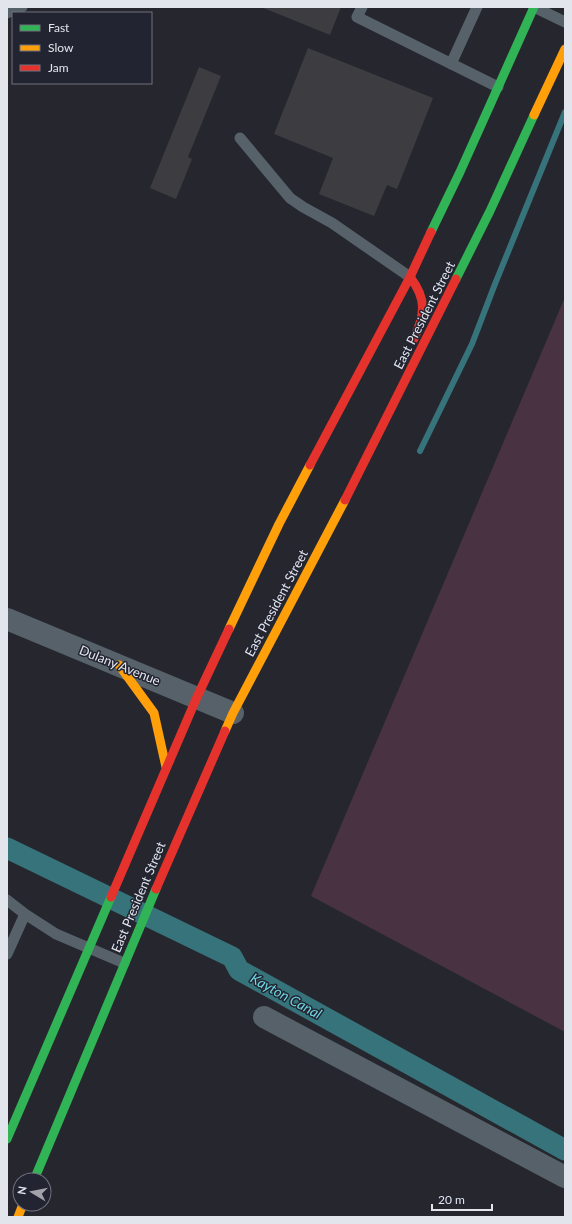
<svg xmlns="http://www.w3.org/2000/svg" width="572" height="1224" font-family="Lato,sans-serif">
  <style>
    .green { fill: #493242 }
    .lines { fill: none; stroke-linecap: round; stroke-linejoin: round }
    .stream { stroke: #37737a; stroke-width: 6 }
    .canal { stroke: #37737a; stroke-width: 21 }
    .building { fill: #3c3c41 }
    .lane { stroke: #56616a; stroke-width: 11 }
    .street { stroke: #56616a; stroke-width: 22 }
    .fast { stroke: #30b455; stroke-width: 9 }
    .slow { stroke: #ff9f0a; stroke-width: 9 }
    .jam { stroke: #e5322d; stroke-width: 9 }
    .labels { text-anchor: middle; stroke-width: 3; stroke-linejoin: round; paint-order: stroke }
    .street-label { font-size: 13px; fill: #e3e5ed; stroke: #222531 }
    .water-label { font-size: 14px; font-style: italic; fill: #6dd5e1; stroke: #222531 }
  </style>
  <rect width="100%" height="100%" fill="#26272e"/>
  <!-- green -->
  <path class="green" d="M565,297V1032L311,896Z"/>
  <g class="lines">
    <!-- stream -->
    <path class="stream" d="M420,451L472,344L495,284L565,112"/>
    <!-- canal -->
    <path class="canal" d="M7,848L232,957L239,970L565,1150"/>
  </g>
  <!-- building -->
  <path class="building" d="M261,7H341L330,35Z
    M308,48L433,98L397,189L387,185L374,216L319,194L333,158L274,134Z
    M199,67L221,76L188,157L192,159L176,199L150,188Z"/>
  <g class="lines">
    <!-- lane -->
    <path class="lane" d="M362,7L357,17L498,87
      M534,7L565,22
      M7,13L22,7
      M451,64L477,7
      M240,138L290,198L303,207L332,223L410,277
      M7,900L25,914L56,934L124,963
      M7,954L25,914"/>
    <!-- street -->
    <path class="street" d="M7,619L233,713
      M264,1017L565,1177"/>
    <!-- fast -->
    <path class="fast" d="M431,232L460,172L534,7
      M456,279L490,211L534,115
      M7,1139L111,897
      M34,1180L156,889"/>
    <!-- slow -->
    <path class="slow" d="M534,115L565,49
      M229,629L279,524L310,465
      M119,665L154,713L166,767
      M225,731L233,713L345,500
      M18,1217L23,1204"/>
    <!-- jam -->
    <path class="jam" d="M410,277C427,299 425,314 414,339
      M310,465L410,277L431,232
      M345,500L456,279
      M156,889L225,731
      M111,897L197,697L229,629"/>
  </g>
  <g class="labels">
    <!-- street labels -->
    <g class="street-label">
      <text transform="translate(424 315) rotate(-63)" y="5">East President Street</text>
      <text transform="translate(276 603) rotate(-62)" y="5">East President Street</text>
      <text transform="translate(120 665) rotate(22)" y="5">Dulany Avenue</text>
      <text transform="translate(138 897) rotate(-67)" y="5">East President Street</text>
    </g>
    <!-- water labels -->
    <g class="water-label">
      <text transform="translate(286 996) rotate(29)" y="5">Kayton Canal</text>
    </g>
  </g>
  <!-- border -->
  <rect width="572" height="1224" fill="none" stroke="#e3e5ed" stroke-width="16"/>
  <!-- legend -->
  <rect x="12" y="12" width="140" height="72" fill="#222531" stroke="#6f727c"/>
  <rect x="20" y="25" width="20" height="6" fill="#30b455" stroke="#6f727c"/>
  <text x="48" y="32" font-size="12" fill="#e3e5ed">Fast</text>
  <rect x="20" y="45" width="20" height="6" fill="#ff9f0a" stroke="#6f727c"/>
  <text x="48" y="52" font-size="12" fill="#e3e5ed">Slow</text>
  <rect x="20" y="65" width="20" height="6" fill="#e5322d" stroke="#6f727c"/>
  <text x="48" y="72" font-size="12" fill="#e3e5ed">Jam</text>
  <!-- north arrow -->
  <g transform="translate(32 1192) rotate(280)"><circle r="19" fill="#222531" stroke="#6f727c"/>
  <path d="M0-3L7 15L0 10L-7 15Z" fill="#a1a2aa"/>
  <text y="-6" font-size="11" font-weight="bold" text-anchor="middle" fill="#e3e5ed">N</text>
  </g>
  <!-- scale -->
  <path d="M432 1204v6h60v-6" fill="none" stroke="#e3e5ed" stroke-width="2"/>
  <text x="438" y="1204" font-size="12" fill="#e3e5ed" stroke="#222531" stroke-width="3" paint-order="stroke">20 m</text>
</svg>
